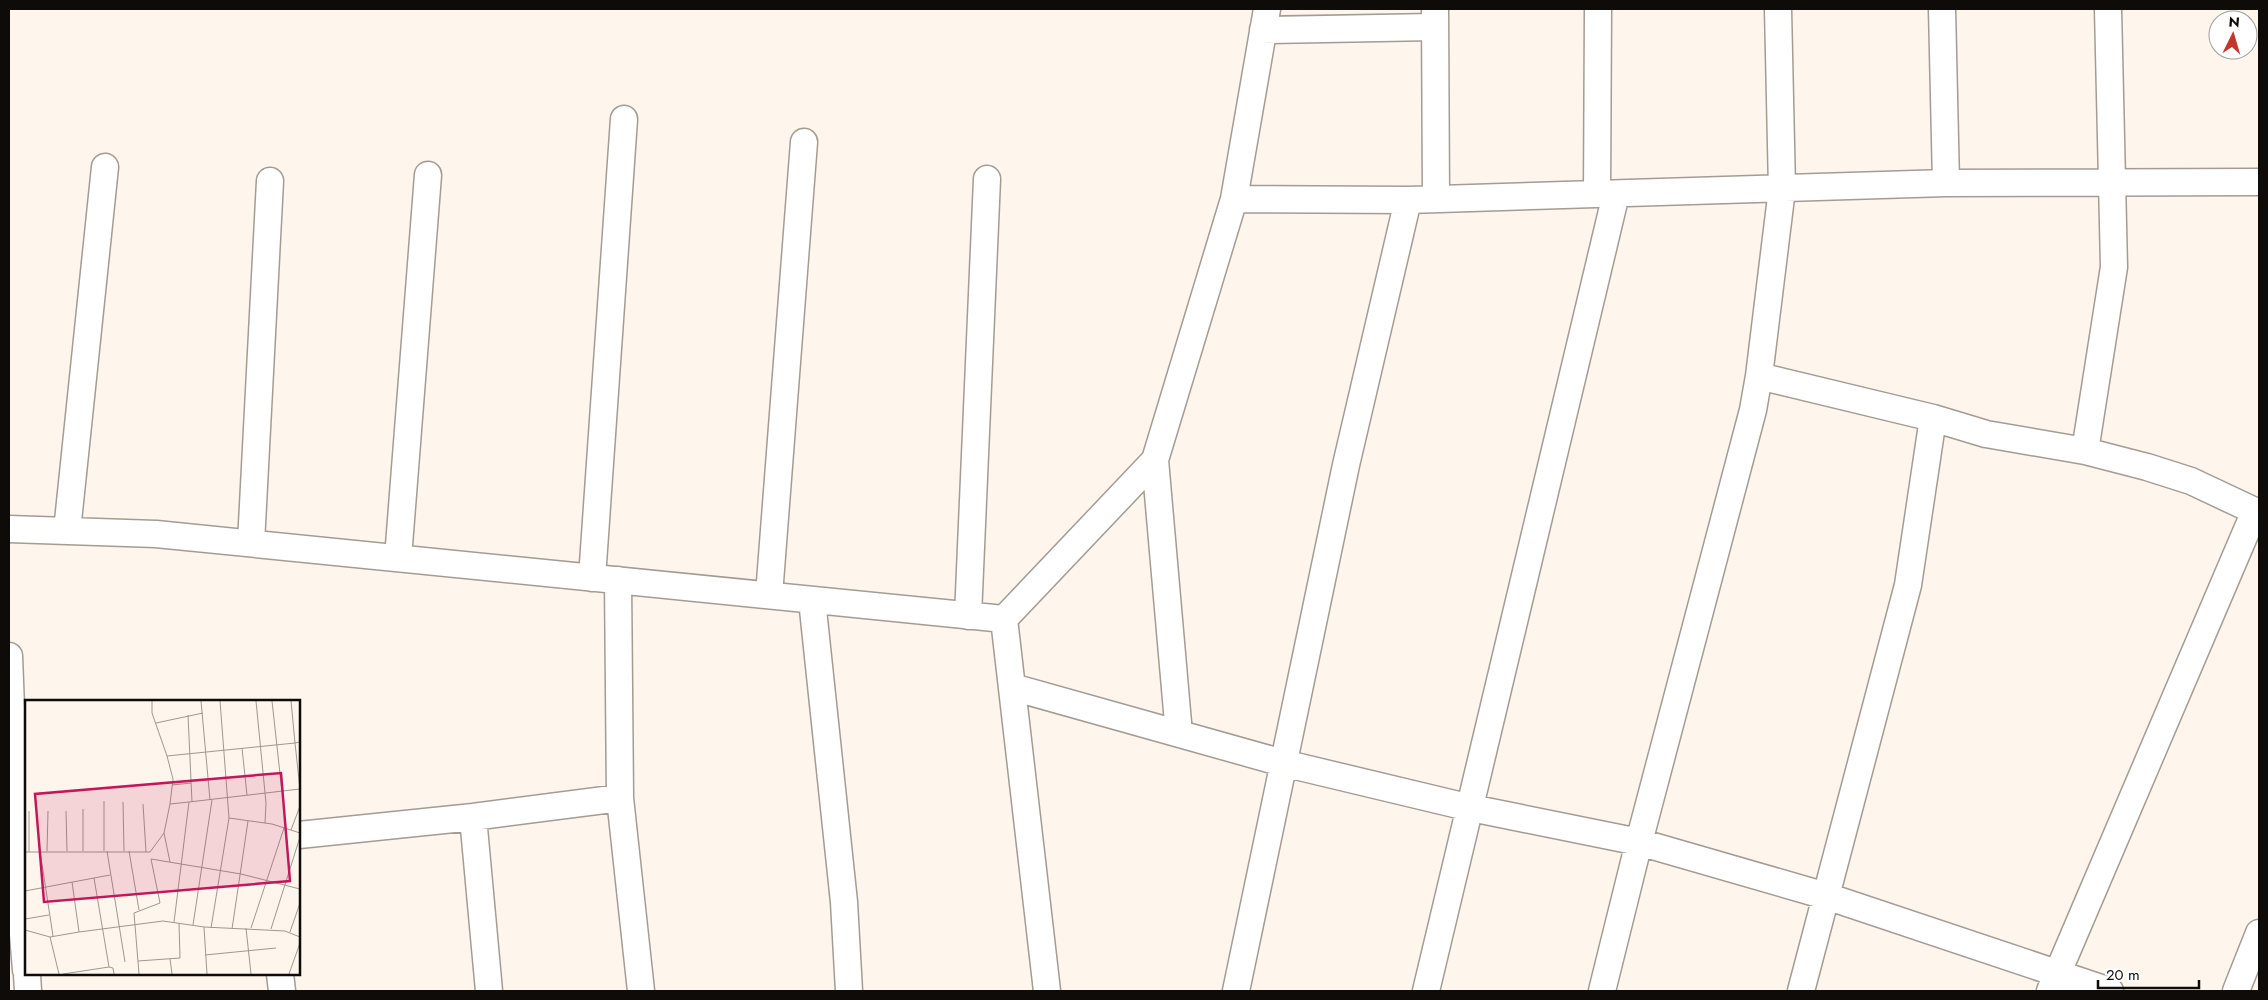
<svg xmlns="http://www.w3.org/2000/svg" width="2268" height="1000" font-family="Jost,sans-serif">
  <style>
    .lines { fill: none; stroke-linecap: round; stroke-linejoin: round }
    .minor-casing { stroke: #a39c94; stroke-width: 29 }
    .minor { stroke: #fff; stroke-width: 26 }
    .inset-road { fill: none; stroke: #9e9792; stroke-width: 1 }
    .view { fill: #c2185b; fill-opacity: 0.15; stroke: #c2185b; stroke-width: 2.5 }
    .inset-edge { fill: none; stroke: #0e0b09; stroke-width: 2.5 }
  </style>
  <rect width="100%" height="100%" fill="#fef5ed"/>
  <g class="lines">
    <!-- minor casing -->
    <g class="minor-casing">
      <path id="minor" d="M1435,9L1436,199
        M1942,9L1946,183
        M1263,30L1434,27
        M1597,194L1598,9
        M1234,199L1267,9
        M1759,376L1933,418L1986,434L2085,451L2147,467L2191,481L2259,513
        M2085,451L2114,267L2108,9
        M1155,460L1179,734
        M9,529L156,534L1004,619L1155,460L1234,199L1408,200
        M67,531L105,167
        M251,543L270,181
        M398,558L428,175
        M592,578L624,119
        M618,580L620,798L641,991
        M769,595L804,142
        M812,600L844,902L849,991
        M968,616L987,179
        M1004,619L1047,991
        M9,656L17,863L26,970
        M1012,687L1283,763L1471,808L1639,842L1826,896L2110,991
        M473,817L489,991
        M299,835L473,817L620,798
        M27,974L28,991
        M280,974L282,991
        M1236,991L1346,465L1408,200L1946,183L2259,182
        M1426,991L1616,194
        M1602,991L1639,842L1753,410L1759,376L1782,189L1778,9
        M1801,991L1908,585L1933,418
        M2050,991L2255,511
        M2236,991L2259,933"/>
    </g>
    <!-- minor -->
    <use href="#minor" class="minor"/>
  </g>
  <!-- overview -->
  <g transform="translate(25 700)">
    <rect width="275" height="275" fill="#fef5ed"/>
    <path class="inset-road" d="M127,1V13L142,56M176,1L185,100M231,1L241,103L240,123M247,1L257,92M163,15L167,102M131,23L178,13M217,48L222,95M147,85L166,83M79,101V151M98,102L99,151M118,104L121,152M145,104L148,79L142,56L270,43L266,1M58,109V151M4,111V152M41,111L42,151M204,118L247,124L275,133M266,130L275,106M139,133L145,162M15,151L28,236M22,151L23,111M82,151L100,262M104,151L114,210M0,152H125L139,133L145,104L164,102M126,159L216,174L275,189M69,178L84,267L88,268L89,274M47,182L54,232M0,191L85,175M0,219L24,215M149,222L164,102L275,89L270,43L275,42M168,225L187,100M179,227L182,274M186,228L204,118L195,1M221,228L226,274M226,228L259,128M207,229L223,121M246,229L275,137M0,230L25,237M265,232L275,203M180,255L251,248M145,259L147,274M113,261L155,258L154,223M34,274L25,237L54,232L138,221L179,227L260,231L275,237M38,274L84,267M114,274L109,213L135,203L126,159M264,274L275,243"/>
    <path class="view" d="M256,73L265,181L19,202L10,94Z"/>
    <rect width="275" height="275" class="inset-edge"/>
  </g>
  <!-- border -->
  <rect width="2268" height="1000" fill="none" stroke="#0e0b09" stroke-width="20"/>
  <!-- north arrow -->
  <g transform="translate(2233 35) rotate(5)"><circle r="24" fill="#ffffff" stroke="#9f9d9d"/>
  <path d="M0-4L9 19L0 12L-9 19Z" fill="#c3352d"/>
  <text y="-8" font-size="14" font-weight="bold" text-anchor="middle" fill="#0e0b09">N</text>
  </g>
  <!-- scale -->
  <path d="M2098 980v8h101v-8" fill="none" stroke="#0e0b09" stroke-width="2.5"/>
  <text x="2106" y="980" font-size="15" fill="#0e0b09" stroke="#ffffff" stroke-width="4" paint-order="stroke">20 m</text>
</svg>
